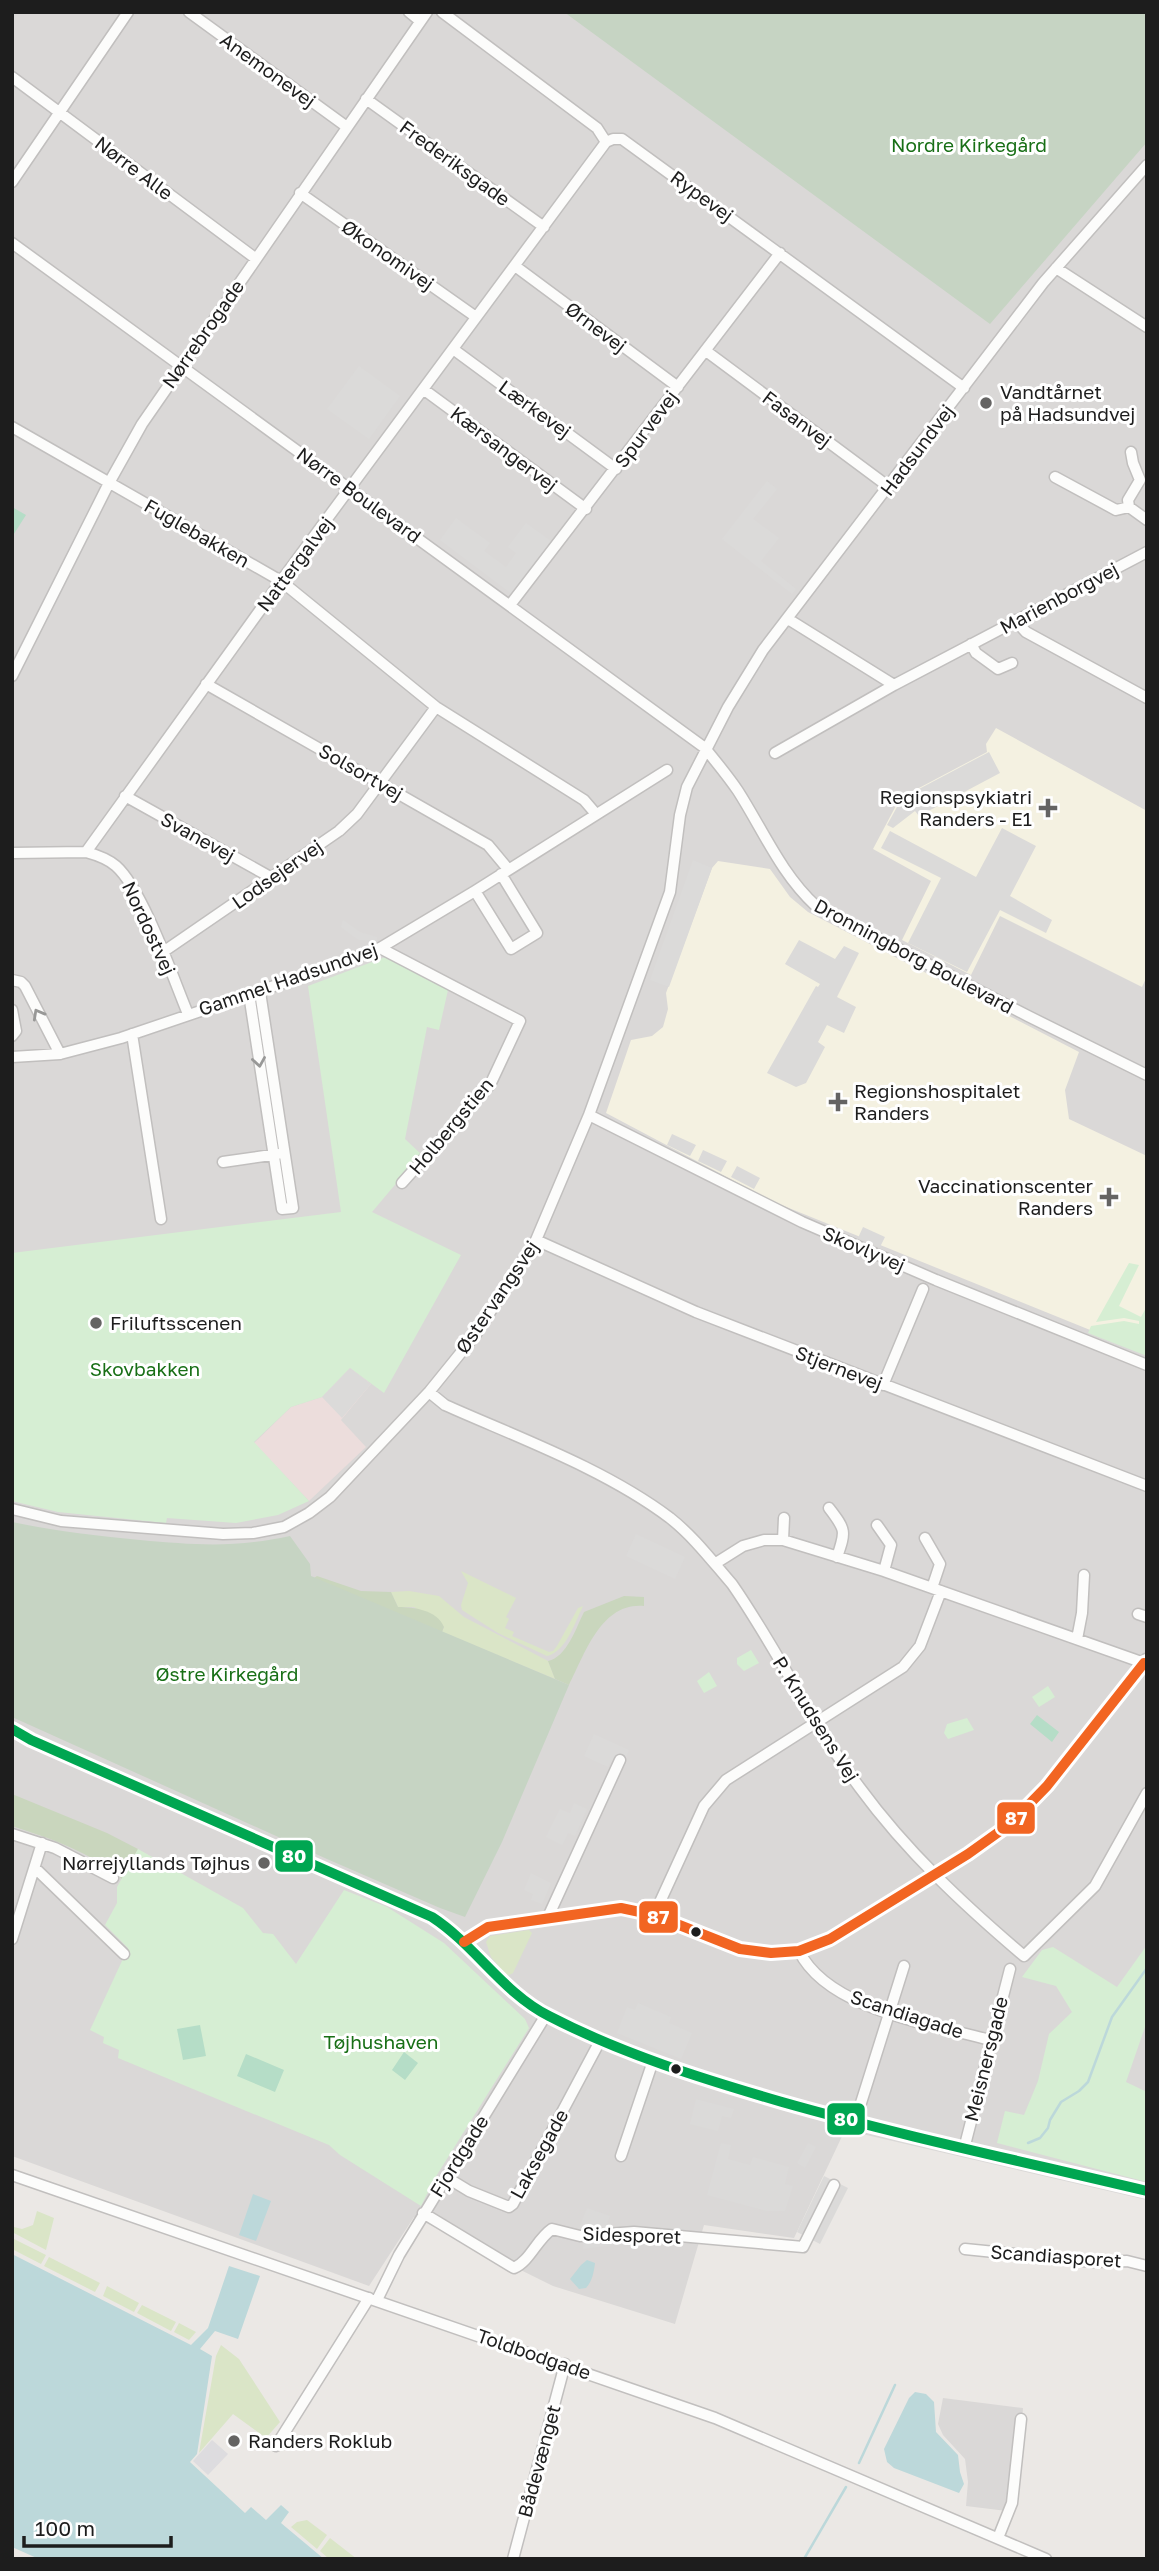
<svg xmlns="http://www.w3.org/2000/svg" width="1159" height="2571" font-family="'Golos Text',sans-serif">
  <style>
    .residential { fill: #dad8d7 }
    .commercial { fill: #ecdddc }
    .education { fill: #f4f1e1 }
    .grass { fill: #dae5c7 }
    .forest { fill: #c9d6bd }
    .cemetery { fill: #c6d4c3 }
    .park { fill: #d6eed3 }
    .pitch { fill: #b5ddc7 }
    .parking { fill: #dbdad9 }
    .plaza { fill: #dddcdf }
    .water { fill: #bcd8da }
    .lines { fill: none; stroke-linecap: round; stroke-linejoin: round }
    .stream { stroke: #bcd8da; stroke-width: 2.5 }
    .minor-casing { stroke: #c1bfbe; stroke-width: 13 }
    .minor { stroke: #fcfcfb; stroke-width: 10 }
    .bus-1-casing { stroke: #fff; stroke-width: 16 }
    .bus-2-casing { stroke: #fff; stroke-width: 16 }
    .bus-1 { stroke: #00a651; stroke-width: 10 }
    .bus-2 { stroke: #f26522; stroke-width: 10 }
    .oneway { stroke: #989897 }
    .poi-dot { fill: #656463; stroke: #fff; stroke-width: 2.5 }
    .bus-dot { fill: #1d1d1d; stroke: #fff; stroke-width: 2.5 }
    .labels { text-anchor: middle; stroke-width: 6; stroke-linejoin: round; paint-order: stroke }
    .street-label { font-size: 19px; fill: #1d1d1d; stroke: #fff }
    .park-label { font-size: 19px; fill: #186f16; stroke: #fff }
    .poi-label { font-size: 19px; fill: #1d1d1d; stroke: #fff; text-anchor: start }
    .line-badge { stroke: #fff; stroke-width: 2.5 }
    .badge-label { font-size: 19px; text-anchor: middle; font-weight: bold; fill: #fff }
  </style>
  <rect width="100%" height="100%" fill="#ebe8e5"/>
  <!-- residential -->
  <path class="residential" d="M12,12H1147V2200L845,2130L794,2238L704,2225L675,2324L553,2286L414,2217L369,2286L12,2156Z
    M943,2398L1023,2408L1015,2512L966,2506L968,2482L965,2459L943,2435L938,2424Z"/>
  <!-- commercial -->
  <path class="commercial" d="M350,1368L371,1384L341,1420L366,1447L309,1501L254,1443L291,1407L322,1397Z"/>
  <!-- education -->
  <path class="education" d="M996,728L1147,811V976L1142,987L1000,916L971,975L902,940L931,881L873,849L900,798L987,752L986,744Z
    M718,861L770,869L790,897L808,912L1079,1052L1065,1090L1069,1119L1147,1156V1353L774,1202L606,1113L631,1040L652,1036L663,1027L668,1009L666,993L712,868Z"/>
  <!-- grass -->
  <path class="grass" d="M461,1571L516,1598L506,1617L509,1619L505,1628L514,1632L512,1636L549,1652L553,1651L557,1646L578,1608L583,1606C575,1622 566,1652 547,1656L498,1633L462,1610L461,1605L468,1583Z
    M409,1591L439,1596L464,1617L548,1661L555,1679L442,1632L444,1627L414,1607H398L391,1592Z
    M529,1930L532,1933L513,1973L507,1976L491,1957L486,1942L490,1936Z
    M37,2211L54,2218L46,2250L12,2232L14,2227L22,2229L33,2225Z
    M12,2238L46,2255L41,2264L12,2249Z
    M49,2257L100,2283L95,2292L44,2266Z
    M107,2286L139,2303L134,2312L103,2296Z
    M142,2305L176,2322L171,2331L137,2313Z
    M179,2323L196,2332L189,2340L174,2332Z
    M221,2345L239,2359L280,2422L266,2438L233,2414L199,2453L216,2356Z
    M307,2520L327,2535L317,2549L291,2527L297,2522Z
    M330,2538L357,2559H329L320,2551Z"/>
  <!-- forest -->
  <path class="forest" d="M317,1576L361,1591L391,1592L398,1607C414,1607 437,1610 444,1627L442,1632L314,1578Z
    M624,1596L644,1597V1606C601,1602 585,1654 569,1685L555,1679L548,1661C567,1657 576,1628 584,1612Z
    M12,1794L107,1833L138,1849L122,1879C90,1852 52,1839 12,1826Z"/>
  <!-- cemetery -->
  <path class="cemetery" d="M564,12H1147V142L990,324Z
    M12,1522C55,1531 97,1536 140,1540C196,1545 234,1548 290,1536L310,1564L311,1576L569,1685L502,1842L465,1917L440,1908L327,1859L12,1717Z"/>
  <!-- park -->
  <path class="park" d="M388,956L448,990L439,1030L427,1027L405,1139L421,1154L372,1212L461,1255L384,1393L350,1368L322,1397L291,1407L254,1442L309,1501L278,1515L236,1523L167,1518L166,1523L58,1512L12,1501V1253L341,1212L308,986Z
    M1129,1263L1139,1265L1119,1306L1141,1317L1147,1306V1356L1088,1333L1091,1326L1124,1321L1139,1324V1321L1124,1318L1096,1322Z
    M751,1650L759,1663L744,1671L737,1664V1658Z
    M709,1672L717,1686L704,1693L697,1681Z
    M1048,1686L1055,1697L1039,1707L1032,1697Z
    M967,1718L974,1730L948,1739L944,1733L947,1724Z
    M138,1849L243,1908L263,1933L273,1934L296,1964L344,1890L387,1907L444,1943L525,2019L529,2028L435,2178L421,2206L340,2155L329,2145L118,2058L119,2050L103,2043L104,2037L90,2030L128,1948L105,1925L117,1903V1887Z
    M1147,1945V2021L1126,2082L1147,2092V2182L997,2143L1005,2111L1024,2115L1038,2081L1049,2034L1072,2012L1056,1986L1022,1977L1042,1950L1053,1947L1117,1987Z"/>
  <!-- pitch -->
  <path class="pitch" d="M12,507L26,515L12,537Z
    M1037,1715L1059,1732L1052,1742L1030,1724Z
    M200,2025L206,2056L183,2060L177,2029Z
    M404,2052L418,2063L405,2080L392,2070Z
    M246,2054L284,2070L275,2092L237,2076Z"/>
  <!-- parking -->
  <path class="parking" d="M359,366L400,396L369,439L327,409Z
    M767,481L777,489L753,519L779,538L761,561L796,589L792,594L722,539Z
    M456,518L490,543L484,551L506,567L516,553L508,547L526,523L551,541L512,594L440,540Z
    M989,752L1000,773L919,816L915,811L893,828L887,825L902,798Z
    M1002,828L1036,846L1010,896L1052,920L1046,933L1000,910L967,972L908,943L941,878L881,848L890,831L976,877Z
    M693,860L712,868L669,987L650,980Z
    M343,920L360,932L377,937V941L359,940L353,936L341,927Z
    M799,940L835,959L844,946L859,953L837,997L856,1007L844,1033L827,1025L818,1042L825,1047L806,1083L796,1087L767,1073L816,986L818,987L820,984L785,964Z
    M672,1134L696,1145L690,1156L667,1145Z
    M703,1150L727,1161L721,1172L698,1161Z
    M737,1166L760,1178L754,1189L731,1177Z
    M863,1227L885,1237L880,1247L858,1238Z
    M350,1368L371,1384L342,1418L322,1397Z
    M636,1534L685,1557L675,1579L626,1556Z
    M594,1734L629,1750L623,1765L611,1760L608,1767L584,1756Z
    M574,1803L587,1809L575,1836L568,1833L562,1845L546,1837L560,1809L570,1813Z
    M531,1873L551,1883L542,1904L531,1900L533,1894L524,1890Z
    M638,2003L671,2017L669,2023L692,2033L681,2059L617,2033L627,2007L635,2010Z
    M696,2099L734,2109L731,2118L722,2116L718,2131L690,2124Z
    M721,2143L731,2145L728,2159L750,2165L753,2157L789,2167L785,2184L793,2186L785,2211H767L707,2195Z
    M808,2143L816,2147L805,2168L797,2163Z
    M824,2176L848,2188L820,2244L797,2232Z
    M587,2208L610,2216L605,2229L600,2226L585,2231L579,2228Z
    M611,2236L613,2245L583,2249L584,2240Z"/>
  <!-- plaza -->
  <path class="plaza" d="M212,2440L228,2454L208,2475L193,2461Z"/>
  <!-- water -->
  <path class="water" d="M253,2194L271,2201L256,2241L239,2235Z
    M12,2254L191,2345L208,2328L229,2266L260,2276L238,2339L215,2331L200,2349L212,2356L197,2454L190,2462L245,2513L251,2507L266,2520L281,2505L289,2512L281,2523L324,2559H39L12,2547Z
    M587,2260L595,2263C594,2272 592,2282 586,2288L579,2289L570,2279L581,2265Z
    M915,2392L926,2394L934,2402L936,2432L958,2455L960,2472L964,2484L959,2493L894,2468L887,2462L884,2449L909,2398Z"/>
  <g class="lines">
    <!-- stream -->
    <path class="stream" d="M1028,2143L1040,2138L1048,2128L1050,2120L1061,2102L1079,2091L1088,2082L1112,2017L1147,1968
      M859,2463L895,2385
      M804,2559L846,2487"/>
    <!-- minor casing -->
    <g class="minor-casing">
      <path id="minor" d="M189,12L347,127
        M409,12L420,21
        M442,12L597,128L606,142
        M12,77L255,258
        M366,99L544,227
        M606,142L613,139H622L964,388
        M12,182L128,12
        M300,193L476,317
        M12,243L705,748C716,762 728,776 738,791C763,830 781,874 816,906L1028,1016L1147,1075
        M515,266L678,387
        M1056,268L1147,327
        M453,349L616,469
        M706,351L889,487
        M423,389L586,509
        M12,427L281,581L436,707L584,800L596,814
        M1131,452L1133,463L1140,480L1128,500L1129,507L1147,520
        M1055,477L1116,510L1129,507
        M510,605L780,253
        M788,619L894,685
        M1015,620L1026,632L1147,698
        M971,644L976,653L998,669L1012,663
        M12,676L109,483L142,424L427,12
        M206,684L488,845L508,869
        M775,753L894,685L1147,552
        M125,796L272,878
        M86,852L281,581L606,142
        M12,853L86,852C97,855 108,859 116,866C143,890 173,978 188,1014
        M475,891L511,949L537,933L501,874
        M380,948L520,1021L490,1085L402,1183
        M163,952L339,831L357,814L436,707
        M12,980L21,982L25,986L60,1054
        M249,994L282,1209L293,1208L260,992
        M12,1010L16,1031L12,1036
        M132,1034L161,1219
        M12,1057L60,1054L121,1038L336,965L380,948L475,891L667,770
        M589,1115L802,1222L936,1280L1147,1365
        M223,1162L278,1154
        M536,1240L696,1312L1147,1486
        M883,1385L923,1289
        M429,1392L445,1405C519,1438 605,1469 670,1518C694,1537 712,1561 732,1584C778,1650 812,1724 860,1788C907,1852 964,1905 1024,1956L1095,1886L1147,1793
        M829,1508C846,1530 846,1531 837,1557
        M12,1509L61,1521L223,1534L253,1533L284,1527L309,1513L330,1497L429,1392L476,1334L536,1240L589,1115L670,892L680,815L687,787L728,707L763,650L1043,283L1147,165
        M877,1525L891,1545L884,1571
        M925,1538L940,1564L932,1588
        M783,1540L784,1518
        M716,1563L743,1546L764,1540H783L884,1571L1144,1663L1146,1659
        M1138,1614L1147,1617
        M1077,1639L1082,1613L1084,1575
        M12,1729L31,1740L432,1917C475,1945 503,1993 549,2016C622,2054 703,2079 782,2102C902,2136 1025,2162 1147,2191
        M12,1834L55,1848L113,1878
        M35,1868L124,1954
        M654,1915L704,1806L726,1780L903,1667L920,1646L941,1591
        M548,1917L620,1760
        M12,1939L42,1843
        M464,1942L488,1927L621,1908L654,1915L740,1949L771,1953L799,1951L830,1939L968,1854L1010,1824L1047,1786L1144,1663
        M799,1951C828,2010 932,2024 990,2040
        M855,2122L904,1966
        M964,2149L1010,1969
        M621,2156L653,2061
        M12,2175L715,2418L1046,2559
        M446,2177L469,2191L509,2207L513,2204L601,2039
        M423,2213L514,2268C530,2261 537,2239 552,2229L580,2236L634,2232L803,2247L834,2185
        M965,2249L1093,2262L1127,2261L1147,2266
        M377,2300L399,2255L546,2015
        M276,2446L369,2298
        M998,2538L1012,2503L1021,2419
        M513,2559L565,2364"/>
    </g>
    <!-- minor -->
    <use href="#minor" class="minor"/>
    <!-- bus-1 casing -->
    <g class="bus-1-casing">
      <path id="bus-1" d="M12,1729L31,1740L432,1917C475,1945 503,1993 549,2016C622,2054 703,2079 782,2102C902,2136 1025,2162 1147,2191"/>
    </g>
    <!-- bus-2 casing -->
    <g class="bus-2-casing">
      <path id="bus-2" d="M464,1942L488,1927L621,1908L654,1915L740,1949L771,1953L799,1951L830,1939L968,1854L1010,1824L1047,1786L1144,1663"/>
    </g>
    <!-- bus-1 -->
    <use href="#bus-1" class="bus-1"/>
    <!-- bus-2 -->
    <use href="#bus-2" class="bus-2"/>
  </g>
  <!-- one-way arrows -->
  <defs><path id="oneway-chevron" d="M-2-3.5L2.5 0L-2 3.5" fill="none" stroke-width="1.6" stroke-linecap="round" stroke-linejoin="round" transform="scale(1.75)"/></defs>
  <g class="oneway">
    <use href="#oneway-chevron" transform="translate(38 1014) rotate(-119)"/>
    <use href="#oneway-chevron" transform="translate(259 1062) rotate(81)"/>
  </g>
  <!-- markers -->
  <g class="poi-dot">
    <circle cx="986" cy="403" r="7"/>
    <path d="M1044.5 797.5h7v7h7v7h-7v7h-7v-7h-7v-7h7z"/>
    <path d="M834.5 1091.5h7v7h7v7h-7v7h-7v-7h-7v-7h7z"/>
    <path d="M1105.5 1186.5h7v7h7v7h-7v7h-7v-7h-7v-7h7z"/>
    <circle cx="96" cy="1323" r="7"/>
    <circle cx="264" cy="1863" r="7"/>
    <circle cx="234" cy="2441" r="7"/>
  </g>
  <g class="bus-dot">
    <circle cx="696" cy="1932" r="6"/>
    <circle cx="676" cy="2069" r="6"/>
  </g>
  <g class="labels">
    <!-- street labels -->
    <g class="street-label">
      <text transform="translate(268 70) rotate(36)" y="7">Anemonevej</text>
      <text transform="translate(455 163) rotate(36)" y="7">Frederiksgade</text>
      <text transform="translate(134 168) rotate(37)" y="7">Nørre Alle</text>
      <text transform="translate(702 196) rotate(36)" y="7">Rypevej</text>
      <text transform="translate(388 255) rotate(35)" y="7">Økonomivej</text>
      <text transform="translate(596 327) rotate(37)" y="7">Ørnevej</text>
      <text transform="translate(203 334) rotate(-55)" y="7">Nørrebrogade</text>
      <text transform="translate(535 409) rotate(36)" y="7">Lærkevej</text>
      <text transform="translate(797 419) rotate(37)" y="7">Fasanvej</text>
      <text transform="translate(646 429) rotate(-53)" y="7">Spurvevej</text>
      <text transform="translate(504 449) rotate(37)" y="7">Kærsangervej</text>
      <text transform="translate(917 450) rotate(-53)" y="7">Hadsundvej</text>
      <text transform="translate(359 495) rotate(36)" y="7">Nørre Boulevard</text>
      <text transform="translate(197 533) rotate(30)" y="7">Fuglebakken</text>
      <text transform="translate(295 564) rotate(-53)" y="7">Nattergalvej</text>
      <text transform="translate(1059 598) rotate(-28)" y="7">Marienborgvej</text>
      <text transform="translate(361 772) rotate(30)" y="7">Solsortvej</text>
      <text transform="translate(198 837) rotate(29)" y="7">Svanevej</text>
      <text transform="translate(277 874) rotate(-35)" y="7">Lodsejervej</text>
      <text transform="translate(149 928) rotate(65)" y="7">Nordostvej</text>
      <text transform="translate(914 956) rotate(28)" y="7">Dronningborg Boulevard</text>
      <text transform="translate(288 979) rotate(-19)" y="7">Gammel Hadsundvej</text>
      <text transform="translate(451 1126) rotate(-50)" y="7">Holbergstien</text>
      <text transform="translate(864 1249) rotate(23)" y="7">Skovlyvej</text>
      <text transform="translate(497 1297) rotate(-56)" y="7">Østervangsvej</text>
      <text transform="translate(839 1368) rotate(21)" y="7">Stjernevej</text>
      <text transform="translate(816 1719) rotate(58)" y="7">P. Knudsens Vej</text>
      <text transform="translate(907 2014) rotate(18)" y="7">Scandiagade</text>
      <text transform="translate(986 2059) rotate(-76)" y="7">Meisnersgade</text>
      <text transform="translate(539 2154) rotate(-61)" y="7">Laksegade</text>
      <text transform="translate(459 2156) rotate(-58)" y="7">Fjordgade</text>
      <text transform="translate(632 2235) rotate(2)" y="7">Sidesporet</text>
      <text transform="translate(1056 2256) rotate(4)" y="7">Scandiasporet</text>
      <text transform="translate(534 2354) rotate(19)" y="7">Toldbodgade</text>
      <text transform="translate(539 2461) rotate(-75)" y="7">Bådevænget</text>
    </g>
    <!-- park labels -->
    <g class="park-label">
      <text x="969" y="152">Nordre Kirkegård</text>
      <text x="145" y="1376">Skovbakken</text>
      <text x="227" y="1681">Østre Kirkegård</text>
      <text x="381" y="2049">Tøjhushaven</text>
    </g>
    <!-- poi labels -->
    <g class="poi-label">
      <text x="1000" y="399">Vandtårnet<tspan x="1000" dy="22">på Hadsundvej</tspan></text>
      <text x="1032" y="804" text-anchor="end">Regionspsykiatri<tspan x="1032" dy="22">Randers - E1</tspan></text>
      <text x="854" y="1098">Regionshospitalet<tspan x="854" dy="22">Randers</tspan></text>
      <text x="1093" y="1193" text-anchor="end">Vaccinationscenter<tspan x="1093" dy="22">Randers</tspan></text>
      <text x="110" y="1330">Friluftsscenen</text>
      <text x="250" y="1870" text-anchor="end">Nørrejyllands Tøjhus</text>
      <text x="248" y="2448">Randers Roklub</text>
    </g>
  </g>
  <g class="line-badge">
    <rect x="996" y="1801" width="40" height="34" rx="7" fill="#f26522"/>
    <rect x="274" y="1839" width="40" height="34" rx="7" fill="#00a651"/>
    <rect x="638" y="1900" width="41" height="34" rx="7" fill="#f26522"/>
    <rect x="826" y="2102" width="40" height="34" rx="7" fill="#00a651"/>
  </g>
  <g class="badge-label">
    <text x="1016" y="1825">87</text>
    <text x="294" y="1863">80</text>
    <text x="658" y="1924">87</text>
    <text x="846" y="2126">80</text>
  </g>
  <!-- border -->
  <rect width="1159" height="2571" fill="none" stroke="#1d1d1d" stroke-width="28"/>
  <!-- scale -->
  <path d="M24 2536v10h147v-10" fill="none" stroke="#1d1d1d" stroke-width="3.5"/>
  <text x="35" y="2536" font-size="21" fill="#1d1d1d" stroke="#ffffff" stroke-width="5" paint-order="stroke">100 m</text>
</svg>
